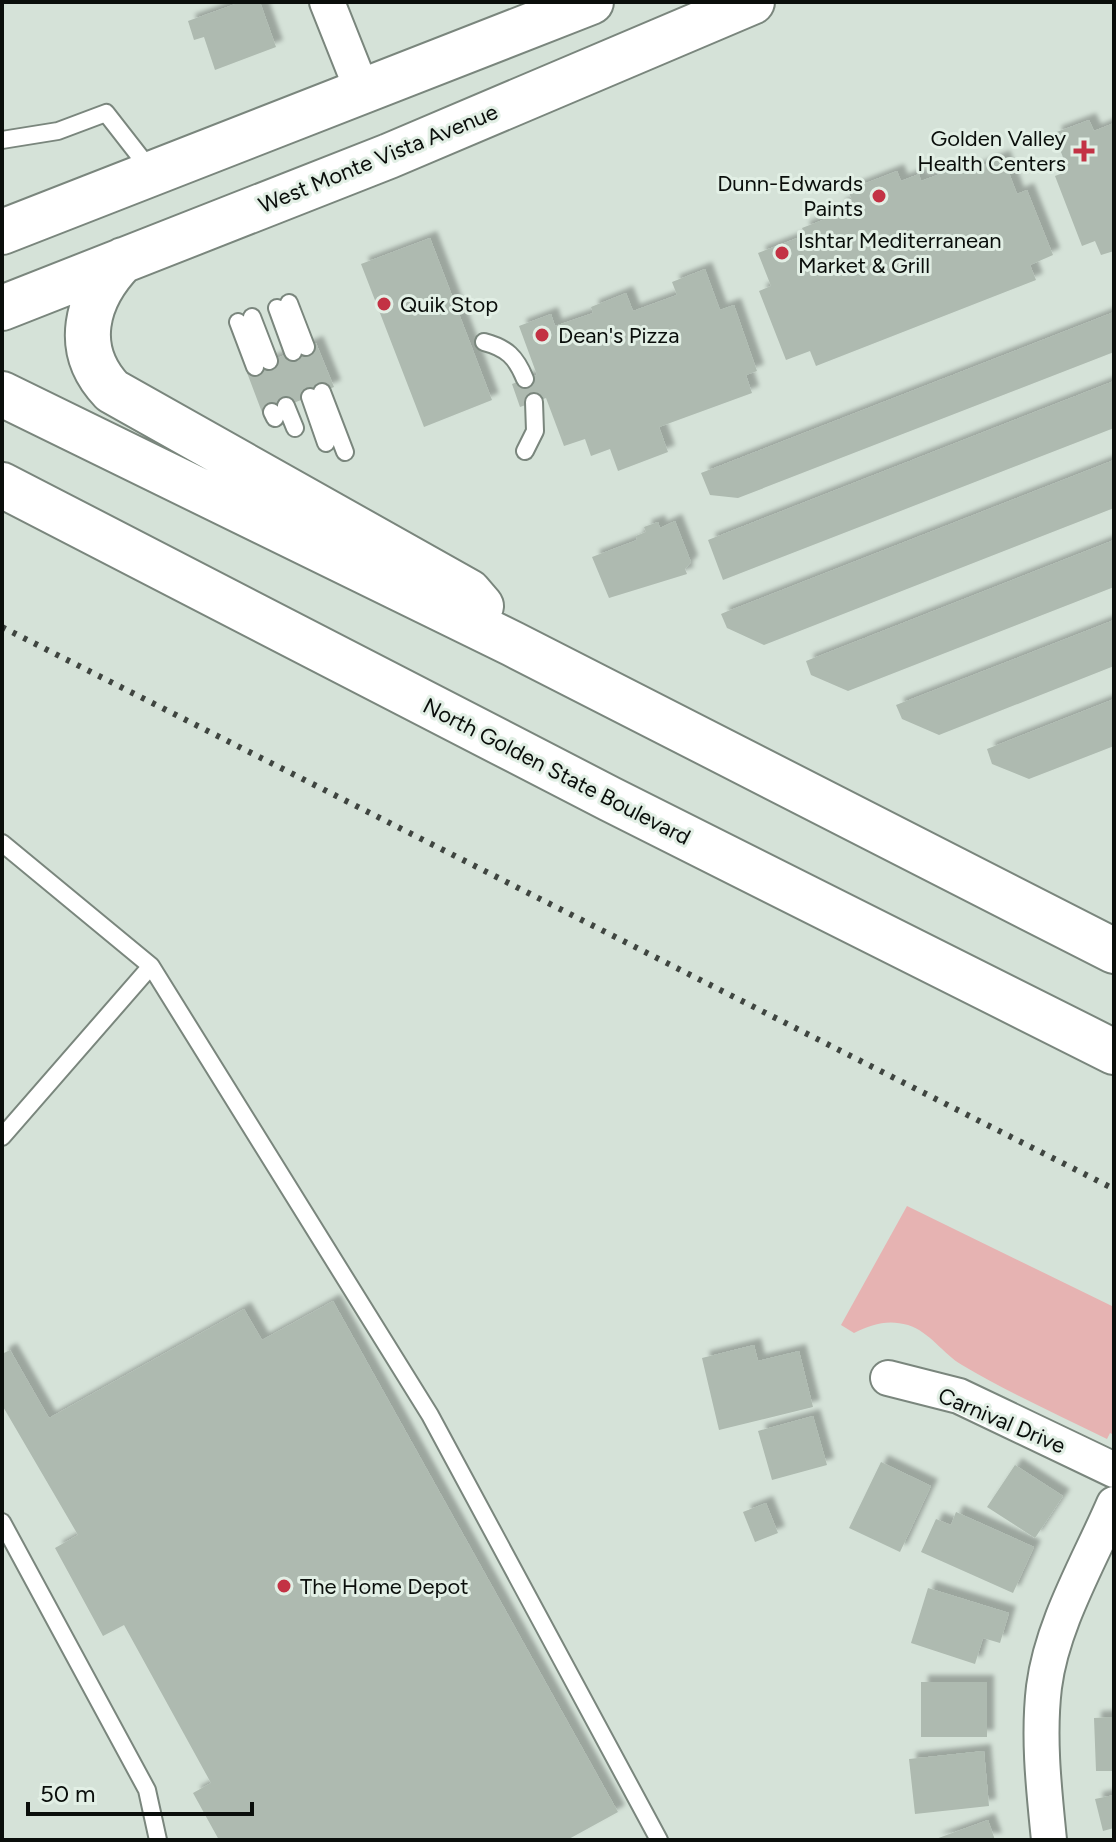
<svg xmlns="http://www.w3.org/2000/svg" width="1116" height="1842" font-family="Figtree,sans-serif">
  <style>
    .green { fill: #e6b3b2 }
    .building { fill: #aebab0; filter: url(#shadow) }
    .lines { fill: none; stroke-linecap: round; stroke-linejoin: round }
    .lane-casing { stroke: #7a867d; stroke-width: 20 }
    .street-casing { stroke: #7a867d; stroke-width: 38 }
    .secondary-casing { stroke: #7a867d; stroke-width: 48 }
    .lane { stroke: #fff; stroke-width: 16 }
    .street { stroke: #fff; stroke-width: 34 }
    .secondary { stroke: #fff; stroke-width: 44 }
    .rail { stroke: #3f4540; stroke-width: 6; stroke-dasharray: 4 8; stroke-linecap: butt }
    .poi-dot { fill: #c33244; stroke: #e2efe5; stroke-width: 3 }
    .labels { text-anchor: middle; stroke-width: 6; stroke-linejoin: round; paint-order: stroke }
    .poi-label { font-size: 22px; fill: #0a0e0b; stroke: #e2efe5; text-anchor: start }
    .street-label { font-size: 22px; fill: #0a0e0b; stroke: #e2efe5 }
  </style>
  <defs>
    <filter id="shadow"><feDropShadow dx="7" dy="-7" stdDeviation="2" flood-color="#0004"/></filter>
  </defs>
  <rect width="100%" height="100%" fill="#d5e2d8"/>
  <!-- green -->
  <path class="green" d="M907,1206L1114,1307V1435L1110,1433L1107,1439C1059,1415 1009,1393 962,1365C943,1354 930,1332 908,1325C888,1319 872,1324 854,1333L841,1325Z"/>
  <!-- building -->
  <path class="building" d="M241,2H260L276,47L215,70L204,37L194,40L188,21Z
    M1089,120L1094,131L1114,123V251L1101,255L1095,241L1082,246L1055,176L1068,171L1054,133Z
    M1003,157L1017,194L1027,190L1053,255L1030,265L1036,280L816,366L810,351L786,360L759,291L771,286L758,253L805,235L802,228L841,213L838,206L852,200L848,190L897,171L901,181L919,174L921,181L959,167L961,174Z
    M430,238L492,400L424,427L361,264Z
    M705,269L720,310L734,305L757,371L746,375L752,393L659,427L668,452L618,471L610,449L591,456L585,439L564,446L546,398L520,407L512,384L537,375L519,326L551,314L555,326L593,313L591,307L626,293L633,311L677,295L672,282Z
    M1114,312V352L738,498L710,495L701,473Z
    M316,343L334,387L263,415L246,370Z
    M1114,381V428L723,580L708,540Z
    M1114,460V508L764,645L727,628L721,614L728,611Z
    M675,521L691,562L685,569L687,574L609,598L592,557L637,540L636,536L646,532L644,527L658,522L660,528Z
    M1114,540V587L848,691L811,675L806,661Z
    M1114,620V666L939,735L902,719L896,705Z
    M1114,699V746L1029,779L992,764L987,749Z
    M333,1301L618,1812L567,1840H219L193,1793L211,1783L124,1625L103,1636L55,1548L78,1535L2,1405V1354L10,1350L49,1418L244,1309L262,1340Z
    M754,1345L758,1361L799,1351L813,1407L719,1430L702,1358Z
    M813,1416L827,1465L772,1480L758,1431Z
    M881,1462L931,1486L900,1552L849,1528Z
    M1015,1465L1063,1496L1035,1538L987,1507Z
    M766,1503L778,1533L755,1542L743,1512Z
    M956,1512L1034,1547L1013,1593L921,1552L936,1519L951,1525Z
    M928,1588L1009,1613L1000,1643L983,1638L975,1664L911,1643Z
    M921,1682H987V1737H921Z
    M1114,1717V1771H1096L1094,1718Z
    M984,1751L989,1806L915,1814L909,1759Z
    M1114,1795V1828L1103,1831L1095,1799Z
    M988,1820L995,1840H933Z"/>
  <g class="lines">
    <!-- lane casing -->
    <g class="lane-casing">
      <path id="lane" d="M2,140L58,131L106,113L152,172
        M289,303L306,347
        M277,308L293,352
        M252,317L269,361
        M238,322L255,367
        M484,342C507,348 516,357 525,379
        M322,392L345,452
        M310,397L326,443
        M286,406L295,428
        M272,412L275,418
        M525,451L535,431L534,402
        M2,843L151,966L430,1415L659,1840
        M2,1137L151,966
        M2,1522L147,1790L158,1840"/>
    </g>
    <!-- street casing -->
    <g class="street-casing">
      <path id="street" d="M327,2L362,90
        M888,1378L959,1396L1114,1470
        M1049,1840C1044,1790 1038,1738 1044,1687C1052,1624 1089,1562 1114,1504"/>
    </g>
    <!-- secondary casing -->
    <g class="secondary-casing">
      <path id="secondary" d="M2,232L591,2
        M123,260C86,298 72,349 112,391L469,592L481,606
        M2,308L389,156L752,2
        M2,394L513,644L1114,951
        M2,485L610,799L1114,1052"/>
    </g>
    <!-- lane -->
    <use href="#lane" class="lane"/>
    <!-- street -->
    <use href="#street" class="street"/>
    <!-- secondary -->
    <use href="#secondary" class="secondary"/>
    <!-- rail -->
    <path class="rail" d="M2,627L1114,1189"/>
  </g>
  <!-- markers -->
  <g class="poi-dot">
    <path d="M1080 139h8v8h8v8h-8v8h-8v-8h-8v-8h8z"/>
    <circle cx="879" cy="196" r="8"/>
    <circle cx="782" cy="253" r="8"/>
    <circle cx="384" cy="304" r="8"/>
    <circle cx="542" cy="335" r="8"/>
    <circle cx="284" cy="1586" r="8"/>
  </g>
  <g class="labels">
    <!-- poi labels -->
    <g class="poi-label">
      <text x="1066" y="146" text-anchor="end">Golden Valley<tspan x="1066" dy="25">Health Centers</tspan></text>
      <text x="863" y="191" text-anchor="end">Dunn-Edwards<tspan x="863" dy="25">Paints</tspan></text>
      <text x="798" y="248">Ishtar Mediterranean<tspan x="798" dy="25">Market &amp; Grill</tspan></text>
      <text x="400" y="312">Quik Stop</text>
      <text x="558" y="343">Dean's Pizza</text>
      <text x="300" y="1594">The Home Depot</text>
    </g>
    <!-- street labels -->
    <g class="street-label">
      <text transform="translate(378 158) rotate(-22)" y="8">West Monte Vista Avenue</text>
      <text transform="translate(557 771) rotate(27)" y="8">North Golden State Boulevard</text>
      <text transform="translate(1002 1420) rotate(23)" y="8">Carnival Drive</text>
    </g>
  </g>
  <!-- border -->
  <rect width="1116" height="1842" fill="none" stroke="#0a0e0b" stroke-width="8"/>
  <!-- scale -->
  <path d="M28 1802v12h224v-12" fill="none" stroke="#0a0e0b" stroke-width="4"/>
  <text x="40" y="1802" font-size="24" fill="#0a0e0b" stroke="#e2efe5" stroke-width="6" paint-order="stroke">50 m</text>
</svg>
